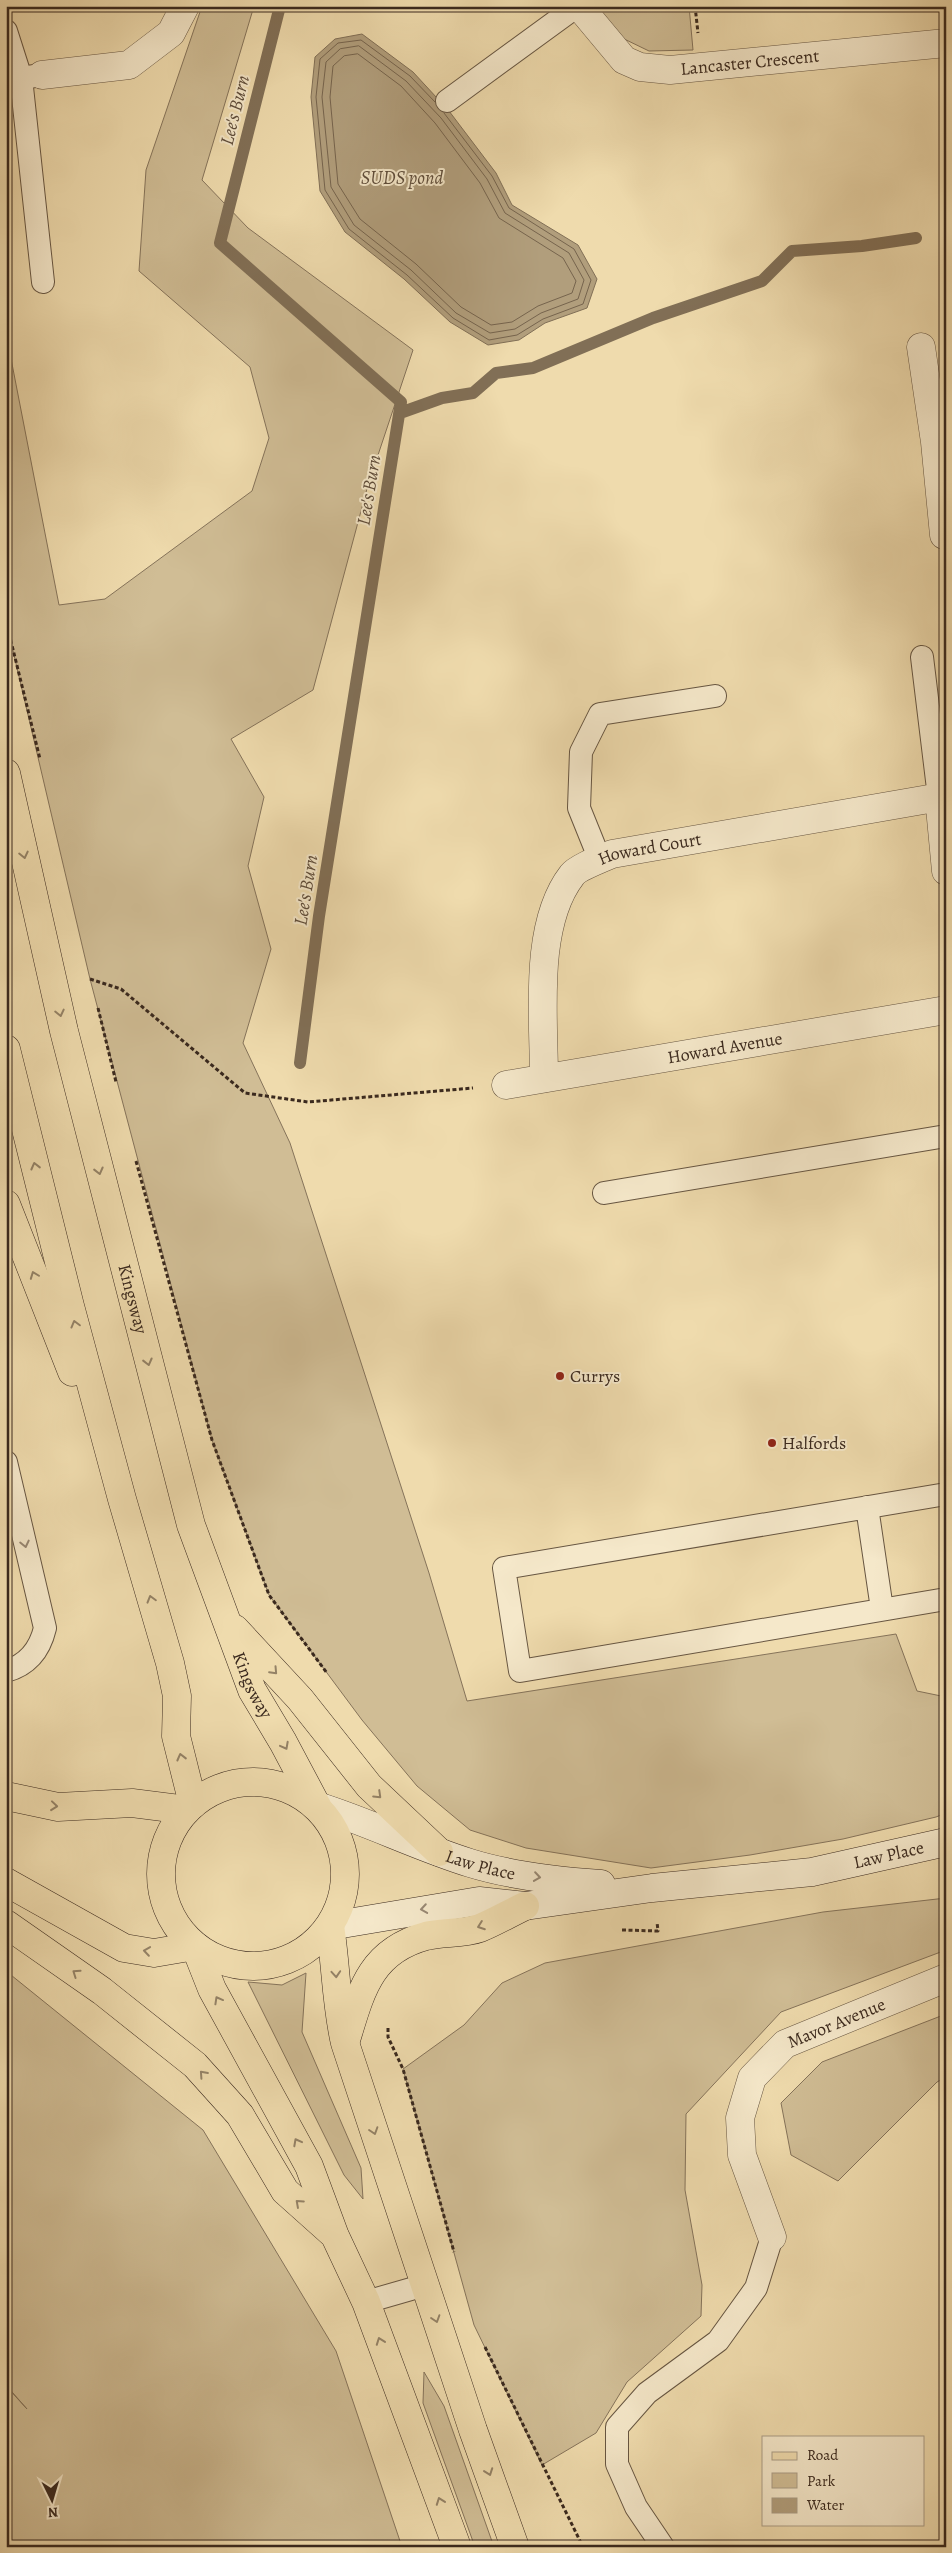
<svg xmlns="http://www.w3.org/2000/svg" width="952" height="2553" font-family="Alegreya,serif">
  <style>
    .green { fill: #d0bd95; stroke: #85735a }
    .water { fill: #b19e7c; stroke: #816f56 }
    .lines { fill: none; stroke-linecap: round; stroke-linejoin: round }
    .shore { stroke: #76644d; stroke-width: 1 }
    .stream { stroke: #816f56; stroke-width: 12 }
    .lane-casing { stroke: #675642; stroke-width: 24 }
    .street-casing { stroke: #675642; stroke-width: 29 }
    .secondary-casing { stroke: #3a291e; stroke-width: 29 }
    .primary-casing { stroke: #3a291e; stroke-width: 29 }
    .path { stroke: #3a291e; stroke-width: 3; stroke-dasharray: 4 2.5; stroke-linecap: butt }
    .lane { stroke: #f5e8ca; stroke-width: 22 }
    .street { stroke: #f5e8ca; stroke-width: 28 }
    .secondary { stroke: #f5e8ca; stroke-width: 28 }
    .primary { stroke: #efdbad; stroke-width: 28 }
    .oneway { stroke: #948266 }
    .oneway2 { stroke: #988874 }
    .poi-dot { fill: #8f2418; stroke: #f5e8ca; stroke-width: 2 }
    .labels { text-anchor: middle; stroke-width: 4; stroke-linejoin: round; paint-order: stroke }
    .street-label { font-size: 18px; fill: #3a291e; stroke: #f5e8ca }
    .poi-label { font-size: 18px; fill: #3a291e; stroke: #f5e8ca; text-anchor: start }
    .water-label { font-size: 19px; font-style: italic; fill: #5e4c3a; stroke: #f5e8ca }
  </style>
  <rect width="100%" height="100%" fill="#efdbad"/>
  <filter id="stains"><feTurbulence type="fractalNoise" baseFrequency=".004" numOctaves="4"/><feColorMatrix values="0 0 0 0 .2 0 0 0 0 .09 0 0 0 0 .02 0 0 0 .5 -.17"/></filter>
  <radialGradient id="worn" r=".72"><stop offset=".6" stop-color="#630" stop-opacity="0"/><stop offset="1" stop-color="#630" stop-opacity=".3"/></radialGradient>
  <!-- green -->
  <path class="green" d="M202,6H254L202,180L248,228L413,350L368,485L313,690L231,739L264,797L248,866L271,949L243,1043L290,1143L429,1573L467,1701L896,1634L917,1691L946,1697V1813L936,1817L843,1839L750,1855L651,1868L526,1848L470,1830L417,1786L362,1720L269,1595L212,1440L90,979L6,621V333L59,605L105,599L252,491L269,438L250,367L139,271L146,170Z
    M594,6H689L693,50L649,51L616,35Z
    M946,1898V1950L781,2012L686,2114L685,2190L702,2285L701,2316L627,2382L596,2433L542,2465L474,2325L403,2069L464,2025L502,1983L545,1963L823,1912Z
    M6,1971L203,2130L336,2351L402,2547H6V2386L27,2409L6,2385Z
    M306,1973L302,2032L361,2168L363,2199L344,2175L248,1982L282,1985Z
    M946,2014V2077L937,2082L838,2181L791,2155L781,2103L822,2062Z
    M424,2372L444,2406L494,2547H475L423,2403Z"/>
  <!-- water -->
  <path class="water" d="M362,34L413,72L449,111L496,173L512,205L578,245L597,279L587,308L545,323L519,340L488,345L450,322L404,279L345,232L320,191L311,97L315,57L335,39Z"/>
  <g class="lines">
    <!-- shore -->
    <path class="shore" d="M359,46L406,81L441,118L487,179L505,213L569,253L584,280L578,299L541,313L515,329L490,333L456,313L411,270L354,225L331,187L322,97L326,62L340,49Z
      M358,54L401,86L435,123L480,183L499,218L563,258L576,281L572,293L538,306L512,322L491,325L461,307L416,264L360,219L338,184L330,97L333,66L344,56Z
      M435,102L410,76L361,40L338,43L320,59L316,97L325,190L349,229L407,275L453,318L489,340L517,335L543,319L583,304L591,280L574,249L509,208L492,176L444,113"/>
    <!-- stream -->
    <path class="stream" d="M280,6L220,243L401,402L319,916L300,1063
      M400,413L442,398L473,393L496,373L533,368L653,318L762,281L792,251L862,246L916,238"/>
    <!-- lane casing -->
    <g class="lane-casing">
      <path id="lane" d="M6,31L21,78
        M42,75L21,78L43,282
        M447,101L577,6
        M922,657L939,797
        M600,860L579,808L581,752L600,714L715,696
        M604,1193L946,1136
        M6,1462L45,1628C40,1649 28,1665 6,1671
        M946,1494L504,1568L520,1671L946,1599
        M867,1507L882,1609
        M366,2302L425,2285
        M663,2547L636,2507L617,2464V2427L647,2393L718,2341L756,2288L772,2237"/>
    </g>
    <!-- street casing -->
    <g class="street-casing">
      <g id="street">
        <path id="s1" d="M579,6L624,60L640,67L670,70L946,43"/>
        <path d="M42,75L129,65L171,33L185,6"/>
        <path d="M921,347L935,442L944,535"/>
        <path d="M939,797L946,871"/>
        <path id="s2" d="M544,1078C544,1017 533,925 572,875C577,868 603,858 612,854L946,796"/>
        <path id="s3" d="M506,1085L946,1010"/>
        <path id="s4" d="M772,2237L742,2155L740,2118L752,2078L785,2044L946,1978"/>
      </g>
    </g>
    <!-- secondary casing -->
    <g class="secondary-casing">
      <g id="secondary">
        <path id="s5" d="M317,1806C369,1822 418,1847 470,1863C512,1876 557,1881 601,1884"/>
        <path id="s6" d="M330,1926L479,1901L525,1906L652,1888L812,1872L946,1842"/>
      </g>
    </g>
    <!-- primary casing -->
    <g class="primary-casing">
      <g id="primary">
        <path id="s7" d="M6,773L64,1031L191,1525L252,1690L283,1742L317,1806"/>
        <path d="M6,1049L70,1306L122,1499L170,1663L177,1696L176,1736L193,1804"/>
        <path d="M6,1204L72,1372"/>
        <path d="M235,1629L300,1699L369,1786L439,1852"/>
        <circle cx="253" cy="1874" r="92"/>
        <path d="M6,1796L58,1807L132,1803L187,1810"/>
        <path d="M6,1882L124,1948L154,1953L195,1946"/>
        <path d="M6,1924L102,1991L195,2065L240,2115L285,2191L332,2233"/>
        <path d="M330,1926C336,1965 336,2005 345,2043L473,2430L515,2547"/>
        <path d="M195,1946L212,1989L309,2166L335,2236L366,2302L457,2547"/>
        <path d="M346,2040C361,1991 370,1951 426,1936C443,1932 463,1934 480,1928C495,1922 510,1913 525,1906"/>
      </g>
    </g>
    <!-- path -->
    <path class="path" d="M695,6L698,33
      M945,320L942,289L946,254
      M6,621L40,759
      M90,979L121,989L245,1093L308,1102L473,1088
      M98,1008L116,1082
      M136,1161L212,1440L269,1595L327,1673
      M622,1930L658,1931L657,1922
      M388,2028V2037L403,2069L454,2252
      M485,2347L583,2547"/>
    <!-- lane -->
    <use href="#lane" class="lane"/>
    <!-- street -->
    <use href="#street" class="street"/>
    <!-- secondary -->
    <use href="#secondary" class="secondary"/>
    <!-- primary -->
    <use href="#primary" class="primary"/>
  </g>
  <!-- one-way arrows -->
  <defs><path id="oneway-chevron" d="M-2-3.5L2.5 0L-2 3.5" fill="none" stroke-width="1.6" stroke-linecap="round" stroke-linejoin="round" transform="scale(1.25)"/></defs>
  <g class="oneway">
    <use href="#oneway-chevron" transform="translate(24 855) rotate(77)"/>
    <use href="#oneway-chevron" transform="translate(60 1013) rotate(77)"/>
    <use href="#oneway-chevron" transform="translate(35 1166) rotate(-104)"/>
    <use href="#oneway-chevron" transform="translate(99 1171) rotate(76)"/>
    <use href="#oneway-chevron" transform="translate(34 1275) rotate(-111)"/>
    <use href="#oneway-chevron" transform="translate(75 1324) rotate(-105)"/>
    <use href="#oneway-chevron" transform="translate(148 1362) rotate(76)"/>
    <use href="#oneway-chevron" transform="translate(151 1599) rotate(-106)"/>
    <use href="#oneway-chevron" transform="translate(274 1671) rotate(47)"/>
    <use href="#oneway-chevron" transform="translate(285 1746) rotate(62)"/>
    <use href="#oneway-chevron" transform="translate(181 1757) rotate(-104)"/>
    <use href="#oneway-chevron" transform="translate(378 1795) rotate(44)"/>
    <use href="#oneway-chevron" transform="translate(54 1806) rotate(6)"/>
    <use href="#oneway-chevron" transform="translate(481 1926) rotate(160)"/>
    <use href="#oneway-chevron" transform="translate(147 1951) rotate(-172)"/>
    <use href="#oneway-chevron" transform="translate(76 1973) rotate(-145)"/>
    <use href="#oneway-chevron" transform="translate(336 1974) rotate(86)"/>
    <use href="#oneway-chevron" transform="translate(218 2000) rotate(-119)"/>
    <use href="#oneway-chevron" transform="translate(203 2074) rotate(-132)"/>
    <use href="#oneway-chevron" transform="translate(374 2131) rotate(72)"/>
    <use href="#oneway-chevron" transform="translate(297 2142) rotate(-118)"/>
    <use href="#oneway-chevron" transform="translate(299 2203) rotate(-138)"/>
    <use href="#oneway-chevron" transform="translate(436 2319) rotate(72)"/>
    <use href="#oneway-chevron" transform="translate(380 2341) rotate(-110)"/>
    <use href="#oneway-chevron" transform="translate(489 2472) rotate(70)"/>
    <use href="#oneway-chevron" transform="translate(440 2501) rotate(-110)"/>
  </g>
  <g class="oneway2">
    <use href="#oneway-chevron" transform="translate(25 1544) rotate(77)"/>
    <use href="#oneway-chevron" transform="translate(537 1877) rotate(8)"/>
    <use href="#oneway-chevron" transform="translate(424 1909) rotate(171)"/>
  </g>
  <!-- markers -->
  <g class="poi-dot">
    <circle cx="560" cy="1376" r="5"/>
    <circle cx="772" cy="1443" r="5"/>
  </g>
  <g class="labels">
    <!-- street labels -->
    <g class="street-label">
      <text dy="6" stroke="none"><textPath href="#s1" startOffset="198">Lancaster Crescent</textPath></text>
      <text dy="6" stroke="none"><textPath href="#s2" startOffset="292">Howard Court</textPath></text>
      <text dy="6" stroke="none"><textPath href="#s3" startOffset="222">Howard Avenue</textPath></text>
      <text dy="6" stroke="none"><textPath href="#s7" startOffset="541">Kingsway</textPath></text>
      <text dy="6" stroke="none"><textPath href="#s7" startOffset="946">Kingsway</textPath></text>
      <text dy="6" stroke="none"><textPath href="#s6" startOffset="565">Law Place</textPath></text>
      <text dy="6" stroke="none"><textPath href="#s5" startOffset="174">Law Place</textPath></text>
      <text dy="6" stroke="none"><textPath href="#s4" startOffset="269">Mavor Avenue</textPath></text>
    </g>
    <!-- poi labels -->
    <g class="poi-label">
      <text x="570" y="1382">Currys</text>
      <text x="782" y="1449">Halfords</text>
    </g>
    <!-- water labels -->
    <g class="water-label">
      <text transform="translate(234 110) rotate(-76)" y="7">Lee's Burn</text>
      <text x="402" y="184">SUDS pond</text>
      <text transform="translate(368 490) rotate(-81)" y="7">Lee's Burn</text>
      <text transform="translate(305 890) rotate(-81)" y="7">Lee's Burn</text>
    </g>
  </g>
  <!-- margin -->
  <rect width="952" height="2553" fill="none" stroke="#efdbad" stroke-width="25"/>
  <rect x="8" y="8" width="937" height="2538" fill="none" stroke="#3a291e" stroke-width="2.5"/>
  <rect x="12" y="12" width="927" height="2528" fill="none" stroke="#3a291e"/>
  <!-- legend -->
  <rect x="762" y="2436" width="162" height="90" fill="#f5e8ca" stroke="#aa9c85"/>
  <rect x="772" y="2452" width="25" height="8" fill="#efdbad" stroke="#aa9c85"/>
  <text x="807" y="2460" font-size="15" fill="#3a291e">Road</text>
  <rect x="772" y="2473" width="25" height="15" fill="#d0bd95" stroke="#aa9c85"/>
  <text x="807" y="2486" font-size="15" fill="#3a291e">Park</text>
  <rect x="772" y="2498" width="25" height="15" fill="#b19e7c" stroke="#aa9c85"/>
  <text x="807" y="2510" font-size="15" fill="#3a291e">Water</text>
  <!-- north arrow -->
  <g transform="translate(52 2500) rotate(175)" stroke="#f5e8ca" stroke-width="4" paint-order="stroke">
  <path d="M0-4L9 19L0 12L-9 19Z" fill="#3a291e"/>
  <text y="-8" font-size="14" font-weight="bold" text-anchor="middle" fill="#3a291e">N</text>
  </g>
  <rect width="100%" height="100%" filter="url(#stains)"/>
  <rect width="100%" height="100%" fill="url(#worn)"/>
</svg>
